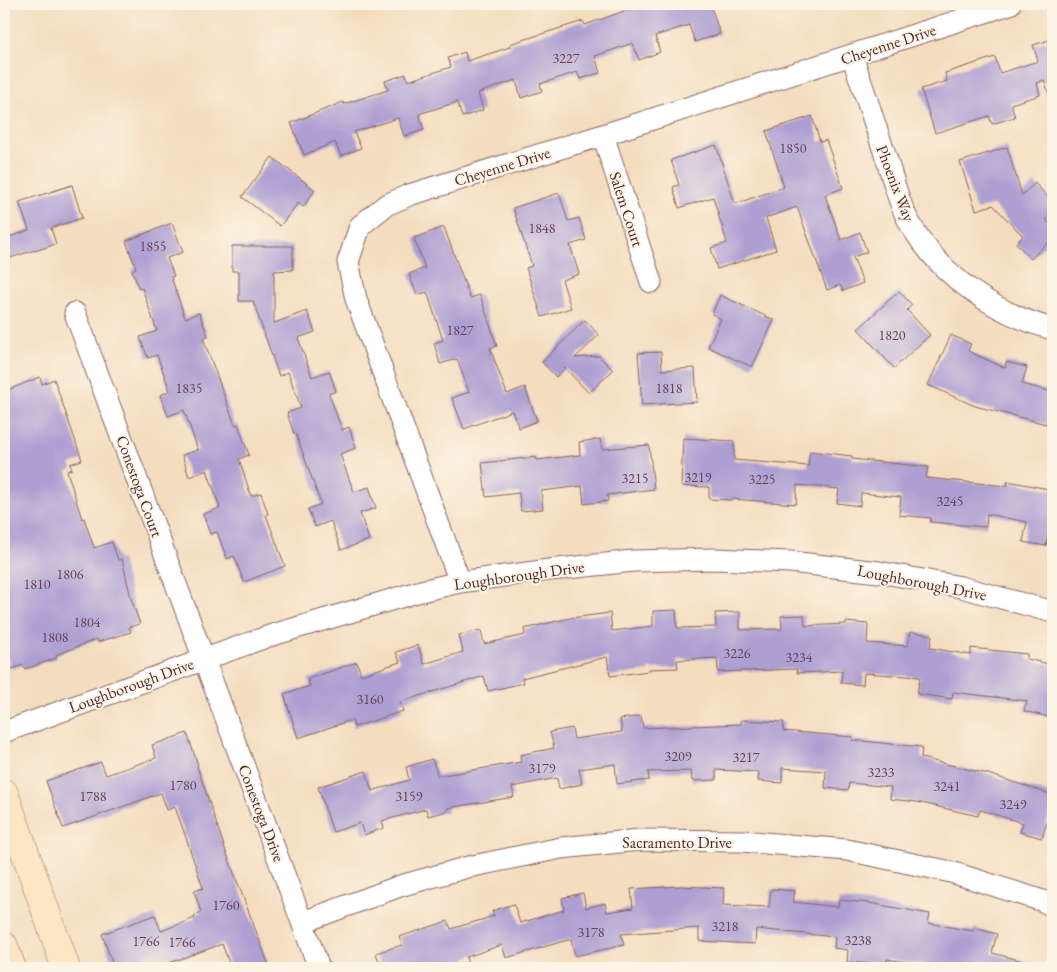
<svg xmlns="http://www.w3.org/2000/svg" width="1057" height="972" font-family="'EB Garamond',serif">
  <style>
    .building { fill: #ad9fd2 }
    .lines { fill: none; stroke-linecap: round; stroke-linejoin: round }
    .minor-casing { stroke: #86625f; stroke-width: 23 }
    .secondary-casing { stroke: #86625f; stroke-width: 29 }
    .minor { stroke: #fff; stroke-width: 21 }
    .secondary { stroke: #fce6c4; stroke-width: 28 }
    .labels { text-anchor: middle; stroke-width: 4; stroke-linejoin: round; paint-order: stroke }
    .number-label { font-size: 14px; fill: #633f55 }
    .street-label { font-size: 16px; fill: #4a1f2b; stroke: #fcf5e5 }
  </style>
  <rect width="100%" height="100%" fill="#fcf5e5"/>
  <filter id="ink" filterUnits="userSpaceOnUse"><feTurbulence type="fractalNoise" baseFrequency=".02" numOctaves="2"/><feDisplacementMap in="SourceGraphic" scale="10" xChannelSelector="R" yChannelSelector="G"/><feConvolveMatrix kernelMatrix="1 2 1 2 8 2 1 2 1" color-interpolation-filters="sRGB"/></filter>
  <filter id="wash" filterUnits="userSpaceOnUse"><feTurbulence type="fractalNoise" baseFrequency=".0096" numOctaves="4" result="noise"/><feDisplacementMap in="SourceGraphic" scale="20" xChannelSelector="R" yChannelSelector="G"/><feGaussianBlur stdDeviation="1.12" result="paint"/><feColorMatrix in="noise" values="0 0 0 0 0 0 0 0 0 0 0 0 0 0 0 0 0 1.4 0 .05"/><feComposite in="paint" operator="in"/></filter>
  <g filter="url(#wash)">
    <rect width="100%" height="100%" fill="#f4ddbf"/>
    <g id="blocks">
      <!-- building -->
      <path class="building" d="M644,4H710L720,34L695,42L689,25L655,36L660,52L639,60L633,43L595,56L600,73L580,79L577,72L540,84L542,91L521,98L516,80L478,93L483,110L462,117L457,102L419,114L424,130L404,136L398,118L354,132L361,148L341,156L335,142L304,155L291,123L343,102L344,104L388,90L385,81L406,74L408,81L451,67L448,58L465,52L467,61L510,47V44L583,21L585,25Z
        M1053,39V96L1050,97L1044,80L1037,83L1040,95L1011,104L1015,117L992,124L989,116L935,133L921,89L947,81L945,73L995,57L1000,73L1038,61L1033,45Z
        M812,116L820,142L826,140L843,188L825,195L841,240L860,232L867,252L853,257L863,283L843,291L840,285L827,290L797,207L766,218L776,250L717,269L711,248L727,243L713,197L679,208L673,187L679,185L671,160L716,145L735,204L784,187L766,131Z
        M1007,147L1022,195L1035,183L1053,203V213L1046,220L1053,228V238L1031,259L1016,243L1023,236L993,205L976,210L960,162Z
        M272,157L315,190L303,207L298,203L280,226L242,197Z
        M72,185L82,218L51,228L56,244L35,251V250L4,260V239L29,230L19,202Z
        M559,193L568,221L579,218L586,240L570,245L579,274L562,280L571,308L542,317L526,268L532,266L513,208Z
        M172,223L183,252L167,258L174,276L171,277L185,318L199,313L208,336L203,338L235,425L238,424L249,455L239,459L251,496L261,493L268,514L266,515L285,566L244,582L234,556L227,559L217,532L210,534L203,514L220,508L207,470L189,477L182,455L198,450L184,410L168,416L160,395L170,391L157,355L148,358L140,337L157,331L142,288L139,289L132,270L136,268L126,241Z
        M444,227L470,298L480,295L497,346L490,348L507,394L525,387L537,421L519,428L512,411L464,429L452,398L469,392L457,359L440,364L434,343L443,340L427,292L417,295L409,274L425,268L414,238Z
        M232,246H293V270L274,271V323L307,311L315,332L298,338L312,377L329,371L336,391L329,394L342,430L349,427L356,448L340,454L354,492L369,487L376,508L360,513L369,540L341,550L331,521L315,527L308,509L321,504L296,434H294L287,413L301,408L288,372L279,376L253,301H239V271H232Z
        M899,291L912,305L907,310L930,335L894,368L858,329Z
        M720,295L774,320L752,367L708,347L721,319L712,314Z
        M585,320L599,335L575,358L599,356L613,370L589,393L565,368L556,377L542,362Z
        M951,335L971,344L968,351L1005,368L1006,362L1027,367L1022,384L1053,392L1046,424L975,406L928,385Z
        M661,352L662,370L695,368L697,402L642,405L638,353Z
        M40,377L42,384L54,379L82,460L70,464L72,469L67,471L82,519L84,518L94,548L112,542L118,560L122,559L131,598L140,624L129,627L131,632L98,642L97,639L56,655L57,658L25,669L23,665L12,669L4,649V396L9,394L8,390Z
        M683,438L734,441V460L808,466L810,451L852,456V459L928,467L926,478L1007,486L1008,481L1053,490V509L1046,546L1023,542L1027,522L987,514L986,527L930,522L931,518L899,515L901,497L861,493L860,506L837,503L839,489L797,485L796,504L732,499V500L709,499V487L681,486Z
        M600,439L602,449L649,445L654,489L607,495L608,501L584,504L582,486L541,491L543,509L521,511L519,493L486,497L482,463L536,457L537,460L580,455L579,442Z
        M676,610L677,628L716,627L715,613L740,612V630L782,629L781,616L804,615L805,626L846,624V622L868,624L867,643L908,646L910,632L932,635L930,648L971,655V648L1027,654V659L1053,665V718L1024,711L1027,701L953,692L952,699L917,694L920,677L864,673L863,685L841,683L842,671L797,673V669L718,672L717,658L677,660L678,668L649,669V671L610,676L607,657L522,678L524,683L488,691L484,676L400,702L403,711L354,727L352,720L298,738L284,694L310,686L308,679L357,662L361,675L400,662L396,652L418,645L424,664L463,652L459,635L481,630L484,644L525,635L524,629L570,618L610,613L612,631L653,626V611Z
        M641,716L643,728L741,724V720L784,722L783,731L853,737L852,740L922,747L921,758L988,774L1053,795V803L1042,838L1020,832L1023,823L980,810L978,816L917,802L890,799L891,787L849,783L848,790L825,788L826,771L782,768V783L758,781L759,772L716,770V780L692,781L691,771L648,772L649,780L617,784L615,764L579,769L582,784L559,789L557,778L512,787L514,797L447,808L448,811L428,816L426,809L382,821L384,828L364,835L360,823L333,832L318,787L366,771L372,791L409,780L406,767L432,759L438,776L521,762L520,755L554,748L550,732L572,728L574,739L622,732L620,719Z
        M187,733L198,765L197,766L226,852L270,968H231L222,944L155,968H114L102,934L155,915L161,931L195,918L194,916L201,912L194,891L203,888L184,832L175,807L167,810L161,793L63,828L46,781L101,762L106,775L156,758L152,745Z
        M680,886L724,888L723,905L769,907L771,889L795,891L793,902L838,907L839,900L869,903L930,914L928,923L973,931L974,928L997,934L992,953L1027,962L1026,968H942L887,959V965L847,962L848,950L834,948L835,937L756,929L755,944L699,941V928L621,934L624,945L575,956L571,939L506,958L502,945L466,957L469,968H381L376,953L402,945L399,937L448,921L451,929L494,916L492,911L514,904L520,923L564,910L562,898L583,893L586,908L605,903L607,912L633,908L631,889Z"/>
    </g>
  </g>
  <g filter="url(#ink)">
    <use href="#blocks" fill-opacity="0" stroke="#86625f" stroke-width="1"/>
    <g class="lines">
      <!-- minor casing -->
      <g class="minor-casing">
        <path id="minor" d="M852,56C864,90 875,125 887,160C894,183 900,207 912,227C943,278 996,314 1053,329
          M603,135L651,282
          M75,313L319,968
          M460,582L356,299L348,262L360,226L386,205L409,195L603,135L1010,4
          M4,732L269,636L421,591L460,582L549,570L633,561L714,559L790,562L879,572L961,587L1053,612
          M303,922L400,886L468,867L561,848L639,840L742,841L847,850L951,872L1043,901L1053,906"/>
      </g>
      <!-- secondary casing -->
      <g class="secondary-casing">
        <path id="secondary" d="M4,793L66,968
          M4,946L12,968"/>
      </g>
      <!-- minor -->
      <use href="#minor" class="minor"/>
      <!-- secondary -->
      <use href="#secondary" class="secondary"/>
    </g>
  </g>
  <g class="labels">
    <!-- number labels -->
    <g class="number-label">
      <text x="566" y="63">3227</text>
      <text x="793" y="153">1850</text>
      <text x="542" y="233">1848</text>
      <text x="153" y="251">1855</text>
      <text x="460" y="335">1827</text>
      <text x="892" y="340">1820</text>
      <text x="189" y="393">1835</text>
      <text x="669" y="393">1818</text>
      <text x="698" y="482">3219</text>
      <text x="635" y="483">3215</text>
      <text x="762" y="484">3225</text>
      <text x="950" y="506">3245</text>
      <text x="70" y="579">1806</text>
      <text x="37" y="589">1810</text>
      <text x="87" y="627">1804</text>
      <text x="55" y="642">1808</text>
      <text x="737" y="658">3226</text>
      <text x="799" y="662">3234</text>
      <text x="370" y="704">3160</text>
      <text x="678" y="761">3209</text>
      <text x="746" y="762">3217</text>
      <text x="542" y="773">3179</text>
      <text x="881" y="777">3233</text>
      <text x="183" y="790">1780</text>
      <text x="947" y="791">3241</text>
      <text x="93" y="801">1788</text>
      <text x="409" y="801">3159</text>
      <text x="1013" y="809">3249</text>
      <text x="226" y="910">1760</text>
      <text x="725" y="931">3218</text>
      <text x="591" y="937">3178</text>
      <text x="858" y="945">3238</text>
      <text x="146" y="946">1766</text>
      <text x="182" y="947">1766</text>
    </g>
    <!-- street labels -->
    <g class="street-label">
      <text transform="translate(888 44) rotate(-18)" y="6">Cheyenne Drive</text>
      <text transform="translate(502 166) rotate(-17)" y="6">Cheyenne Drive</text>
      <text transform="translate(896 183) rotate(69)" y="6">Phoenix Way</text>
      <text transform="translate(627 209) rotate(72)" y="6">Salem Court</text>
      <text transform="translate(140 486) rotate(70)" y="6">Conestoga Court</text>
      <text transform="translate(519 575) rotate(-8)" y="6">Loughborough Drive</text>
      <text transform="translate(922 582) rotate(11)" y="6">Loughborough Drive</text>
      <text transform="translate(131 685) rotate(-20)" y="6">Loughborough Drive</text>
      <text transform="translate(262 813) rotate(69)" y="6">Conestoga Drive</text>
      <text x="677" y="848">Sacramento Drive</text>
    </g>
  </g>
  <!-- margin -->
  <rect width="1057" height="972" fill="none" stroke="#fcf5e5" stroke-width="20"/>
</svg>
